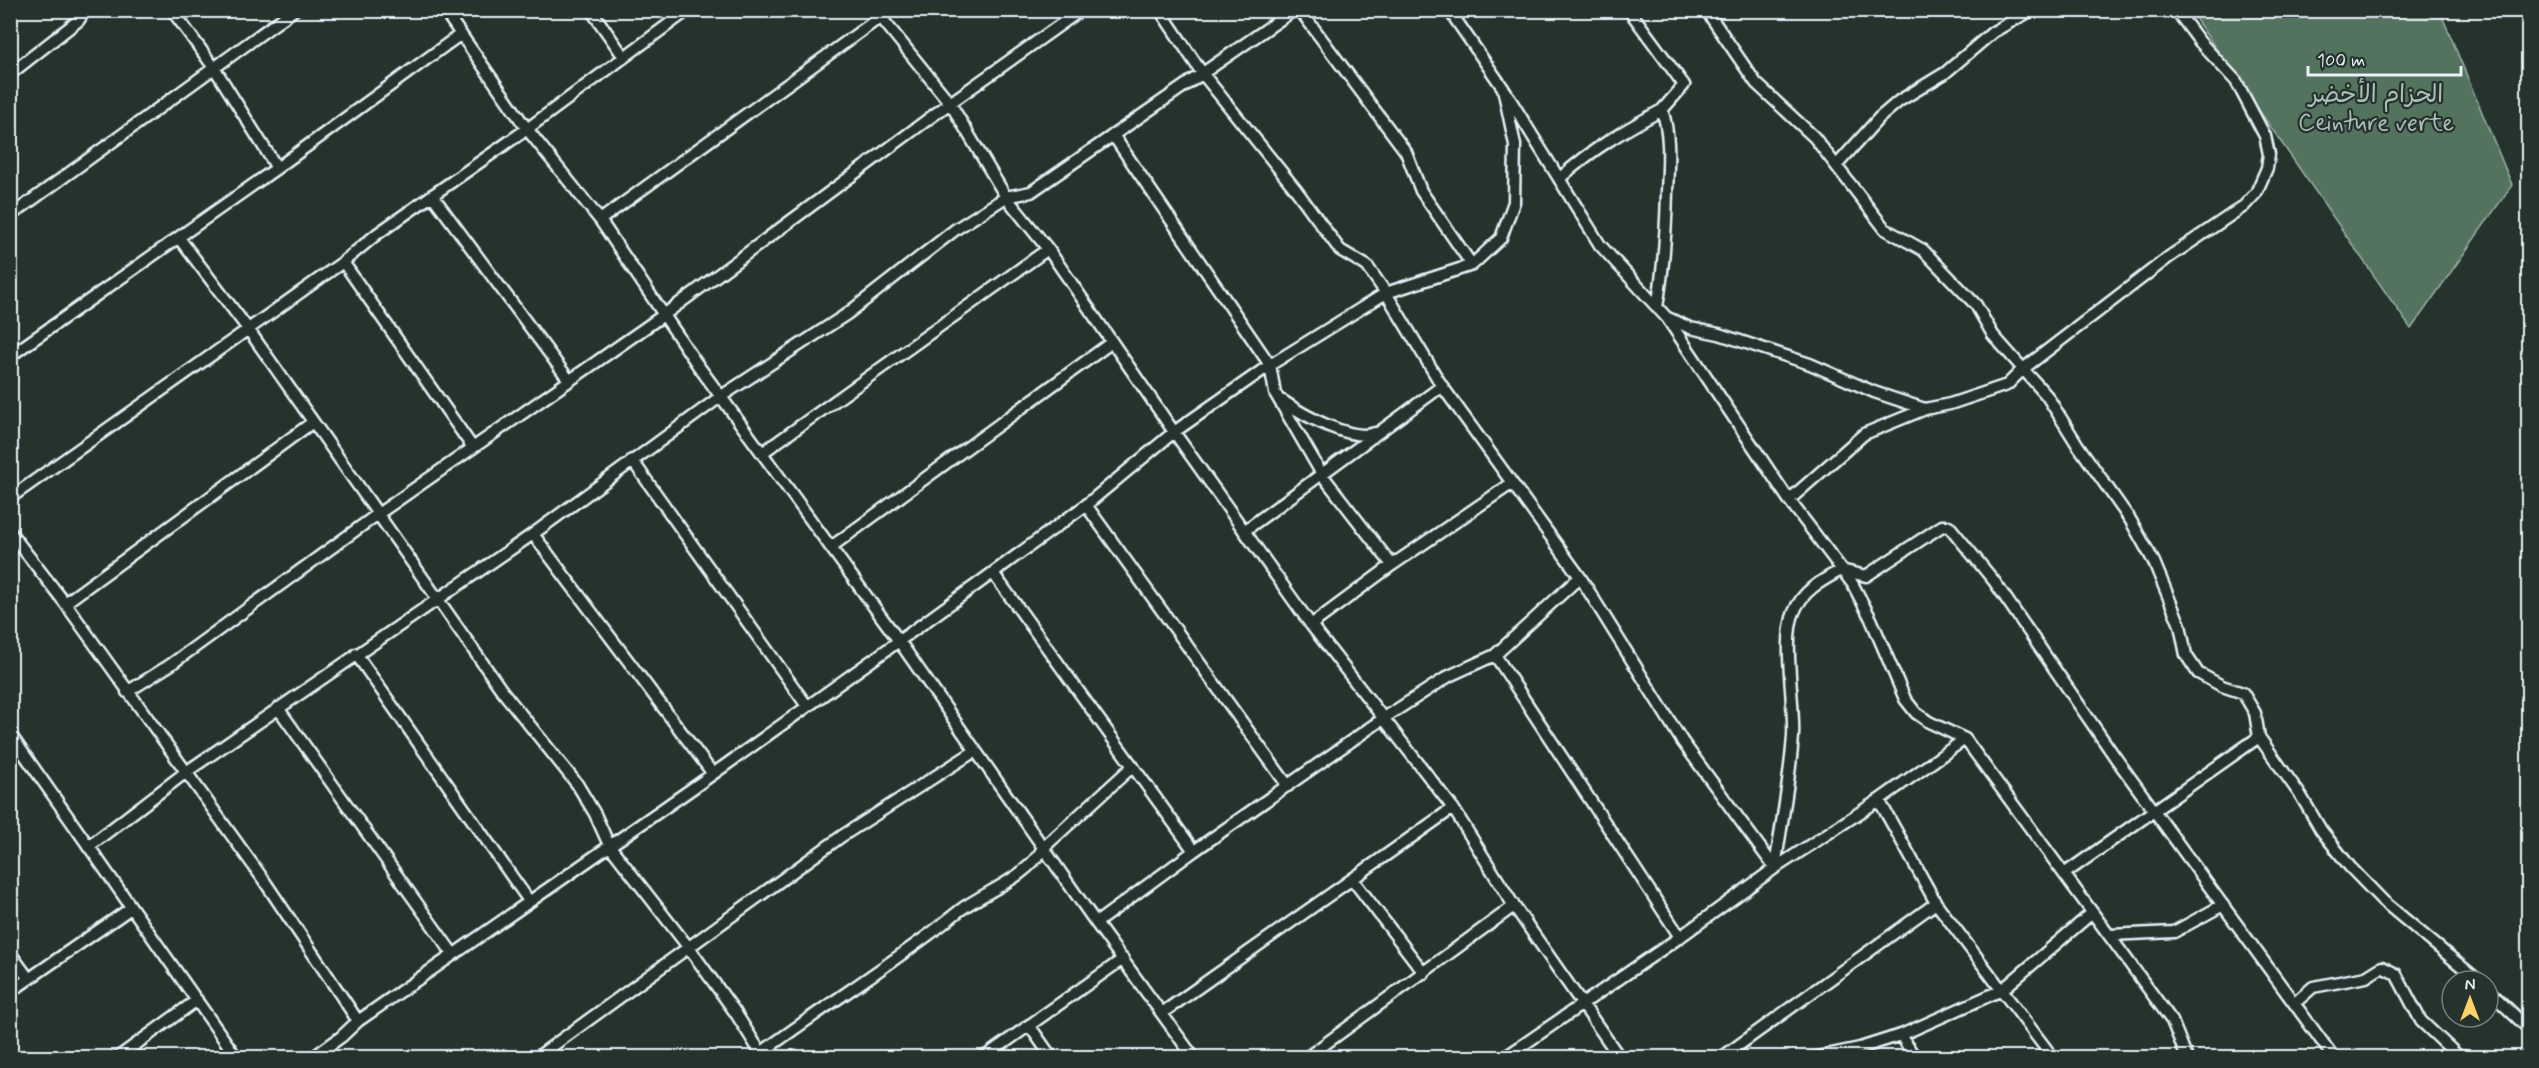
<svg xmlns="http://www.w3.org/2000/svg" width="2539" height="1068" font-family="Mynerve,'Playpen Sans Arabic',sans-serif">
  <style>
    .green { fill: #52735e; stroke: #9db2ab; stroke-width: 1.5 }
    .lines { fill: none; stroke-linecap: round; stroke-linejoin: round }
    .minor-casing { stroke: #e8f1f8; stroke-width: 15 }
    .minor { stroke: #26332d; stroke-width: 10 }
    .labels { text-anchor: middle; stroke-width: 4.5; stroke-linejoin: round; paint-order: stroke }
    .park-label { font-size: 24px; fill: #acbfba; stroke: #26332d }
  </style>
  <rect width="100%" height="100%" fill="#26332d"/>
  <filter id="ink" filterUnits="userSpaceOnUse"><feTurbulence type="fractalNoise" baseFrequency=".0167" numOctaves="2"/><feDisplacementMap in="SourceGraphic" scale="12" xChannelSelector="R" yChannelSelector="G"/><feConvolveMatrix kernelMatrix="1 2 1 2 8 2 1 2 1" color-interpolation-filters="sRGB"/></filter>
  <g filter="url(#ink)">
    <!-- green -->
    <path class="green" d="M2190,11H2440L2512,185L2411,329Z"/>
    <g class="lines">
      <!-- minor casing -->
      <g class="minor-casing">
        <path id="minor" d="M172,10L215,69L277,168
          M444,10L527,129L600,220L697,364L899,641L1096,923L1194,1058
          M591,10L624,57
          M875,10L950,103L1006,197L1048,249L1174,432L1311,625L1453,808L1514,906L1620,1058
          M1160,10L1202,73L1296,190L1340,250L1367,266L1386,293L1442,386L1580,577L1682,741L1775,868
          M1300,10L1406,152L1421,191L1472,265
          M1449,10L1503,88L1600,245L1667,318L1789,500L1852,583L1871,619L1905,699L1916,713L1929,722L1965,739L2172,1021L2187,1058
          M1629,10L1684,85L1662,110C1671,136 1668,165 1667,192C1666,232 1664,268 1657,307
          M1706,10L1756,83L1814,137L1885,229L1923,250L1976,305L1993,335L2047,396L2077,444L2131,521L2154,562L2180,625L2186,655L2198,673L2222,686L2243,693L2255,713L2259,737L2301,796L2321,830L2350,867L2383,901L2479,981
          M10,74L79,20L85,10
          M1113,135L1270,365L1275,393L1323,476L1392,565
          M1837,165L1879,118L1899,101L1945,73L1993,32L2032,10
          M1559,179C1592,149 1623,131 1662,110
          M432,195L569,380
          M10,216L294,10
          M600,220L890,10
          M179,238L248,329L503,692L577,784L595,814L609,845L689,948L735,1012L764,1058
          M343,262L473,448
          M1668,318L1690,328L1719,334L1810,364L1874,392L1925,409
          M10,356L277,168L461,34
          M1283,401C1303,415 1352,442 1375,433
          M762,453L1048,249
          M632,460L807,706
          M10,498L343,262L377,234L527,129L688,10
          M1789,500L1864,434L1925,409L1950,404L2007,385L2023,369L2169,257L2244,206L2256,193L2267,168L2269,154L2265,136L2236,81L2200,42L2176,10
          M1086,505L1288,786
          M1244,531L1442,386
          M10,532L65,603L263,879L358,1021
          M533,534L713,774
          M831,547L1112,342
          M993,573L1194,851
          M65,603L313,422
          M1311,625L1392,565L1511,484
          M356,654L529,901
          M1495,655L1680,937
          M127,692L170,665L378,514L665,314L950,103L1081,10
          M278,708L453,954
          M10,734L237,1058
          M1879,800L1936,903L2053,1058
          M88,847L186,772L533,534L720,397L847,314L956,229L1006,197L1031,192L1294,10
          M1775,868C1781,825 1790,780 1793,736C1795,704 1782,639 1794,612C1803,590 1821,581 1841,570L1866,576L1942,526H1949L1994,581L2115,757L2334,1058
          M2064,874L2259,737
          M1353,880L1424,973
          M1096,923L1194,851L1384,718L1449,676L1495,655L1580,577
          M2110,935L2174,932L2223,905
          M10,953L29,979
          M2488,990L2528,1028
          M10,992L131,908
          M2296,1002L2313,987L2366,977L2382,967L2396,974L2421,1021L2457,1055L2470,1058
          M1162,1013L1453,808
          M1029,1025L1052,1058
          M1901,1035L1915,1058
          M117,1058L197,1000
          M312,1058L341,1037L358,1021L713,774L899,641L1086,505L1174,432L1270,365L1386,293L1472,265L1501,238L1514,202L1515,145L1503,88
          M536,1058L842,836L975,751
          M754,1058C812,1015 873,976 931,933C942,925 952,916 963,908C991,889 1027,877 1043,848L1133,766
          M983,1058L1123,959
          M1306,1058L1514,906
          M1504,1058L1680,937L1775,868L1879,800L1965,739
          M1721,1058L1936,903
          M1812,1058L1860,1048L1901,1035L2002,990L2092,913"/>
      </g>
      <!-- minor -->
      <use href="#minor" class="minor"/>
    </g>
  </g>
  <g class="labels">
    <!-- park labels -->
    <g class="park-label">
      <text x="2376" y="102">الحزام الأخضر<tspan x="2376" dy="28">Ceinture verte</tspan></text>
    </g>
  </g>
  <!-- margin -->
  <rect width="2539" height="1068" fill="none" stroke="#26332d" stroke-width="36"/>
  <rect x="18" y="18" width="2503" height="1032" fill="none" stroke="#e8f1f8" stroke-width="2" filter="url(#ink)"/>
  <!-- north arrow -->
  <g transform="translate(2470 999)"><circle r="28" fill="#26332d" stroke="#747f7e" stroke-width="1.5"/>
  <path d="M0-4.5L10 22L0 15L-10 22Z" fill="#ffd166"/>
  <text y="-9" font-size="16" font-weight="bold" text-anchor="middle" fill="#e8f1f8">N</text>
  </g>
  <!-- scale -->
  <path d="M2308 66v9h153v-9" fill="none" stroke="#e8f1f8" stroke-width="3"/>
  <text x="2317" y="66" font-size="18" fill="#e8f1f8" stroke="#26332d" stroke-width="4.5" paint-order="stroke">100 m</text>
</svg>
